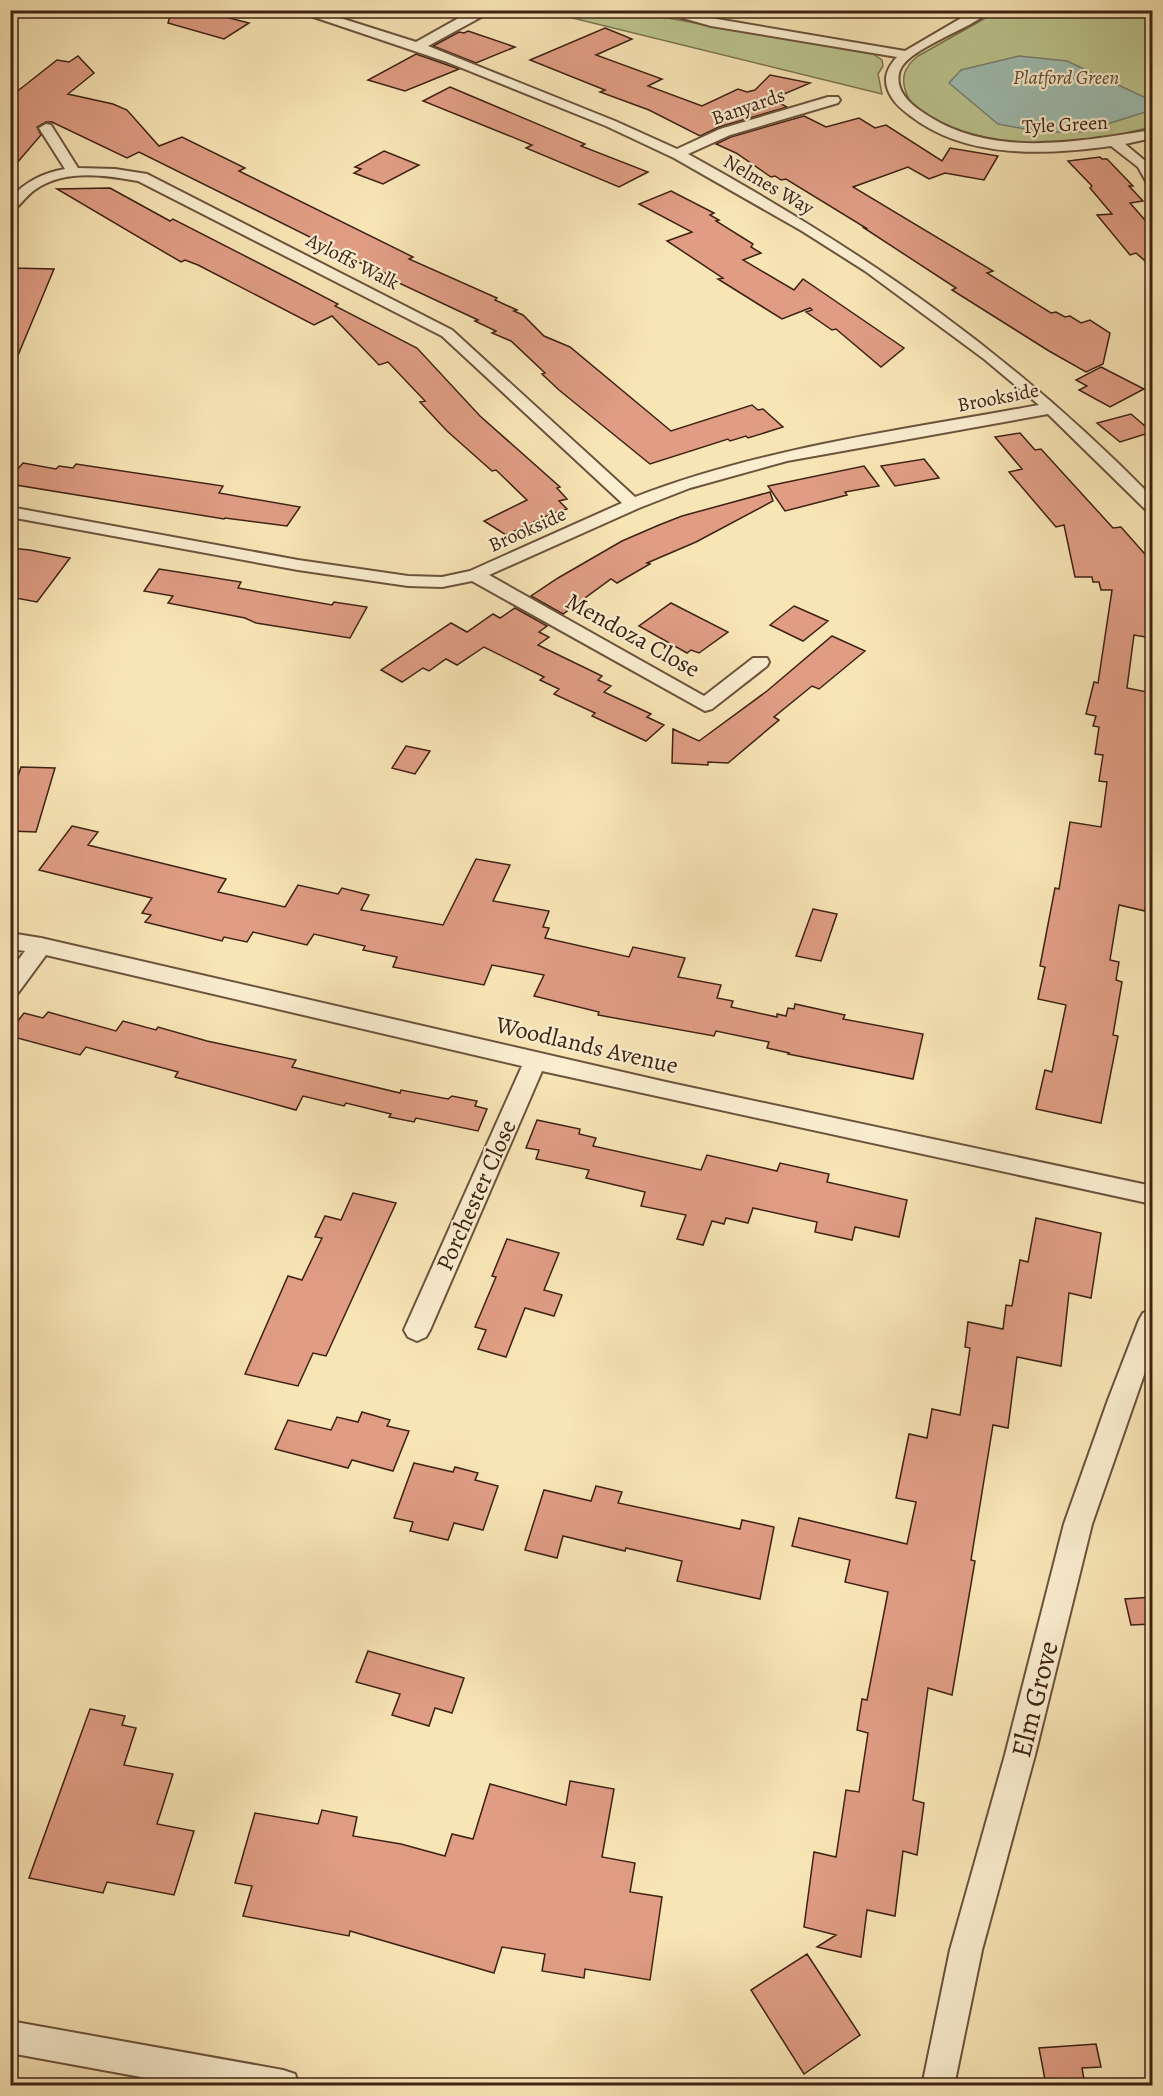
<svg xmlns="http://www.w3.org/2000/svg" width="1163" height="2096" font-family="Alegreya,serif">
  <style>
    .green { fill: #bcc58f; stroke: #7d7452; stroke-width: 1.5 }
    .water { fill: #9ebeb2; stroke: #788073; stroke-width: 1.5 }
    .building { fill: #e09d84; stroke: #3e2214; stroke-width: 1.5 }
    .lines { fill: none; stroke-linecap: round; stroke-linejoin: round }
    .minor-casing { stroke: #6c533c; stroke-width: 4 }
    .minor { fill: #faeed0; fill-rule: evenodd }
    .labels { text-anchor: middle; stroke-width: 4.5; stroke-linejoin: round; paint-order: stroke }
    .far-park-label { font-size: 20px; font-style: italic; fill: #5e4b33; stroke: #faeed0 }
    .far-street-label { font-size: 20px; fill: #3e2214; stroke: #faeed0 }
    .street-label { font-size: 24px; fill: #3e2214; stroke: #faeed0 }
    .near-street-label { font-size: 28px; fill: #3e2214; stroke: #faeed0 }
  </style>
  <rect width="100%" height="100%" fill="#f8e5b6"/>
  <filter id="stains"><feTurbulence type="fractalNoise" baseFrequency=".00333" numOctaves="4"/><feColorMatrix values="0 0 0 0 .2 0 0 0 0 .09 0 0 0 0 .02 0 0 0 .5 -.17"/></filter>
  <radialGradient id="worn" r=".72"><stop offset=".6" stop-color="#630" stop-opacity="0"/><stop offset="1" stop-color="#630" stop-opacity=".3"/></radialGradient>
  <!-- green -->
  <path class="green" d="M622,10L873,54L882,60L883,66L878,74L882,94L544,11Z
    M998,11H1152V127C1127,132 1102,140 1076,143C1038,149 923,136 907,95C900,78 904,67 918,56Z"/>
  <!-- water -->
  <path class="water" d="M1019,56L1067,61L1146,98H1152V110L1082,132H1041L998,124L949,83L961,70Z"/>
  <!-- building -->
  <path class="building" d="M172,10H198L249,23L224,39L168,23Z
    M605,28L632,39L596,55L662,79L648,86L702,106L738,89L747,92L755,90L770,75L810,83L772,99L787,107L719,127L700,136L649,110L600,92L605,90L530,60Z
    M468,31L515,47L476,63L433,46L459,32L464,33Z
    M416,54L459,69L405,91L368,80Z
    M78,56L94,73L68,94L113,104L127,110L159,146L182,137L245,168L239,171L413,257L409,259L497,298L495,300L517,310L514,311L523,315L544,336L570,347L671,431L752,405L758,410L763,409L783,427L748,438L746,436L730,441L728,439L650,464L559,390L542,374L545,373L511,341L492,333L496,331L475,321L478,320L386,277L389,275L332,251L336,250L139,152L127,158L52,122H46L37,127L41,135L10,171V97L57,60L69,62Z
    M450,87L585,144L581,146L648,172L619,187L526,148L532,145L423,101Z
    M804,116L826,127L859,118L875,128L886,125L942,161L950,148L998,156L984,180L945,173L929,179L908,167L853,187L993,271L987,273L1051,313L1056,312L1065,317L1070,316L1081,323L1090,320L1110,333L1103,364L1086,372L1049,351L952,290L956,288L864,228H866L786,179L781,180L775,176L771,177L736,153L716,144L731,137Z
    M384,151L419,165L383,184L354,173L361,169L355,167Z
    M1100,157L1102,159H1107L1133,186H1129L1143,201L1130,203L1152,228V267L1136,253L1130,255L1097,215L1112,214L1090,188L1092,186L1068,161Z
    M110,188L170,221L173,219L288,278L338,304L335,306L417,348L480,416L560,487L557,488L567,499L559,501L567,509L551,514L506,535L484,521L527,500L496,470L492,471L447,431L420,402L425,401L388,362L379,365L332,316L314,325L198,265L185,260L181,262L57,189Z
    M671,191L714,213L710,215L719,220L716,221L753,244L751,247L761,253L743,260L794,290L803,279L904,348L881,367L836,329L832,330L806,312L812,310L810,308L782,319L718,279L723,278L667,241L692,232L639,204Z
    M10,268L54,269L11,372H10Z
    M1101,367L1144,389L1110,407L1079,390L1087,386L1076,380Z
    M1131,414L1152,432L1120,442L1097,423Z
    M1020,433L1035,450L1041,449L1113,528L1121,527L1152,562V638L1134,635L1127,688L1152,693V825L1148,869H1151L1145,911L1119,905L1110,960L1119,962L1116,980L1122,982L1113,1035L1118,1036L1101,1123L1036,1109L1045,1070L1052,1072L1066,1005L1038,999L1045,967L1040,966L1055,888L1059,889L1070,822L1101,827L1107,782L1099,781L1103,755L1095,754L1099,727L1093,726L1096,716L1086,714L1094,682L1098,683L1112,590H1101L1099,582H1093L1092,577H1075L1064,525L1056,527L1009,472L1022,469L995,437Z
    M924,459L939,478L895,486L881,466Z
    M23,463L56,469L59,466L73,468L76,464L223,486L219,493L300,507L287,526L225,518L224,519L10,484V478Z
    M864,466L879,486L845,492L847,495L785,511L768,486Z
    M770,492L773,501L696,542L647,563L650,564L617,583L611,579L563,614L531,596L558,578L622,541L659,525L682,516Z
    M10,548L30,550L70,558L37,602L10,597Z
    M159,569L241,582L238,588L332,605L334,602L367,607L350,638L256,623L245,618L168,603L173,596L144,591Z
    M671,603L728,632L699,653L691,650L687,653L639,626Z
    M794,606L828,621L803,641L770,625Z
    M515,608L547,626L539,632L549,637L538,645L602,676L598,680L611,686L604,692L651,714L647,717L664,725L646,741L592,716L595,713L554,694L559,689L540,680L544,677L484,647L457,665L446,659L429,671L423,668L402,682L381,670L451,623L467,632L493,614L500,618Z
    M832,636L865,651L819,689L812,686L774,717L779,720L728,763L708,762V765L672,763L673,729L699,741L767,691Z
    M406,746L430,751L415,774L392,768Z
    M21,767L55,768L36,832L10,831V799Z
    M72,826L98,832L88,845L226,879L218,892L285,907L298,885L338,894L342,888L369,895L361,910L443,925L476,859L510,865L493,901L549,911L543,927L549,928L545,938L629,957L633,947L685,958L678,977L721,985L717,998L733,1001L731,1007L777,1017V1014L786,1016L788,1008L794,1009L795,1004L845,1015L843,1019L923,1034L913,1079L788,1054L789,1053L767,1048L769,1042L716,1031L714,1036L598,1015L599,1012L534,996L544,975L492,965L484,985L393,967L397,957L363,950L365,946L314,934L307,945L253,932L247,942L224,937L222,941L145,922L151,915L142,913L152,898L39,870Z
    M813,909L837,914L821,961L796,956Z
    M48,1012L116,1031L123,1021L156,1030L158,1027L207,1041L296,1060L292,1067L400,1093L401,1090L448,1099L452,1096L477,1101L475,1106L487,1109L478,1131L416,1118L414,1122L389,1117L391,1114L346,1103L344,1106L303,1096L296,1110L175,1077L178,1072L86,1047L80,1055L10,1036V1031L24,1013L43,1018Z
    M537,1120L580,1129L579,1134L596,1138L593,1146L701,1170L707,1155L777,1171L780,1163L829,1174L827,1182L907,1200L899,1237L855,1227L852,1240L815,1232L817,1222L753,1208L748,1223L726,1218L724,1224L712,1221L703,1245L677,1239L686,1215L641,1206L645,1192L586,1178L589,1170L536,1159L539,1150L526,1148Z
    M353,1193L396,1203L326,1356L313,1353L298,1386L245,1374L288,1276L302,1280L322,1238L315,1237L325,1216L341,1220Z
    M1036,1218L1101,1233L1091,1298L1069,1293L1061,1366L1017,1357L1008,1428L993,1425L971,1560L975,1561L952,1695L928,1688L913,1800L924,1803L917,1855L903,1851L895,1916L867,1910L861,1957L817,1947L836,1935L804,1927L814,1852L836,1857L846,1790L859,1792L868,1733L857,1730L862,1699L867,1700L888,1592L845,1582L850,1560L792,1546L799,1518L907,1544L916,1502L896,1498L909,1434L927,1438L932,1409L960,1415L970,1348L965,1347L968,1322L1003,1329L1006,1305L1012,1306L1020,1260L1028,1262Z
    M507,1239L559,1253L544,1290L562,1295L554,1316L525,1308L506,1357L478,1349L486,1330L475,1327L496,1277L492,1276Z
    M362,1412L390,1420L387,1426L409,1431L393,1471L352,1460L348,1468L275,1449L288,1420L331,1430L337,1417L358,1422Z
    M414,1463L453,1472L455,1467L478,1473L475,1480L498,1486L483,1530L454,1523L448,1540L410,1531L413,1522L394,1518Z
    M596,1486L622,1492L618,1503L740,1529L742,1520L774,1527L760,1599L677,1581L682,1561L626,1548L625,1551L563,1536L557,1558L525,1550L544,1490L591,1501Z
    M1152,1597V1624L1131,1625L1125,1599Z
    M368,1651L464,1678L452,1713L435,1708L429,1726L392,1715L400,1694L356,1682Z
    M90,1709L125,1716L122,1725L136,1728L124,1765L173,1774L157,1824L194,1831L174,1895L107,1882L103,1893L29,1878Z
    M570,1781L614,1789L602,1857L635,1863L630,1892L662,1897L650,1980L585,1969L584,1978L542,1971L545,1954L502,1947L494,1973L350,1931L349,1936L243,1916L252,1886L235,1883L255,1813L318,1824L322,1810L357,1817L353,1836L401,1844L445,1856L452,1834L473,1839L490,1784L566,1805Z
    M807,1954L860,2035L804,2074L751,1990Z
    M1096,2044L1101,2067L1082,2068L1085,2085H1046L1039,2048Z"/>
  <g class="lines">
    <!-- minor casing -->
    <g class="minor-casing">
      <path id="minor" d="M293,10H315L416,42L473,10H494L428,46L615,121L677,149L720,129L828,97H838L840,100L838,103L730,135L688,154C864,251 1011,353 1152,497V511L1146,510L1048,414L787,461L690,488L639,508L489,575L704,696L753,658H767L769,662L767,666L712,709L705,711L472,581L442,587L408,586L298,570L10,517V507L298,560L408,576L442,577L470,571L622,503L442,336L138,181C105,175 65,169 36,189C28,194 22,203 15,209L10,210V198C26,182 42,173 65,169L39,128L46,124L51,125L78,168L115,169L147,174L452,330L635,497C764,447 904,430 1039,405L984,359L865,271L802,231L674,158L606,126L447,62Z
        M654,10H678L711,18L905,51L975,10H991C972,29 910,47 900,70C894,87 906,100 918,109C987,160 1074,142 1152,130V138L1125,144L1150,165L1152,169V184L1147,183L1138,167L1111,146C1046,155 967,159 912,117C904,111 897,106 892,98C882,82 885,70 897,57L711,26Z
        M10,933L41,938L666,1082L1152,1186V1204L542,1071L430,1330L426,1337L417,1341L408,1337L404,1330L522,1066L46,955L18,993L10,995V971L25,951L10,949Z
        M1152,1310V1352L1092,1524L1035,1755L982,1950L954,2086H922L950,1950L1005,1755L1064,1524L1108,1400L1139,1320L1143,1313Z
        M10,2021L283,2070L295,2074L299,2086H190L10,2053Z"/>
    </g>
    <!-- minor -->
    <use href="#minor" class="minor"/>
  </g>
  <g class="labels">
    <!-- far-park labels -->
    <g class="far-park-label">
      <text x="1066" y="84">Platford Green</text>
    </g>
    <!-- far-street labels -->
    <g class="far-street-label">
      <text transform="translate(748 106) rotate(-19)" y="7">Banyards</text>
      <text transform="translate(1065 124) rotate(-3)" y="7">Tyle Green</text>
      <text transform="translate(769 184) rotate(30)" y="7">Nelmes Way</text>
      <text transform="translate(353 261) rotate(27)" y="7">Ayloffs Walk</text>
      <text transform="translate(998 397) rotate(-11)" y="7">Brookside</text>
      <text transform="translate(527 529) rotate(-24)" y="7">Brookside</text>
    </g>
    <!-- street labels -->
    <g class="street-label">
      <text transform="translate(633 635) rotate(29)" y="8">Mendoza Close</text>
      <text transform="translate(587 1045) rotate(13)" y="8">Woodlands Avenue</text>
      <text transform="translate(476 1195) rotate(-66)" y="8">Porchester Close</text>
    </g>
    <!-- near-street labels -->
    <g class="near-street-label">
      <text transform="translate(1034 1699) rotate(-76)" y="10">Elm Grove</text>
    </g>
  </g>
  <!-- margin -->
  <rect width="1163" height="2096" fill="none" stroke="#f8e5b6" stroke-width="36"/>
  <rect x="12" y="12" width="1139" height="2072" fill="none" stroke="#3e2214" stroke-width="3"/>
  <rect x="18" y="18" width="1127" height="2060" fill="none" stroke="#3e2214" stroke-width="1.5"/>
  <rect width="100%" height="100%" filter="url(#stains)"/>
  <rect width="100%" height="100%" fill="url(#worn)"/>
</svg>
